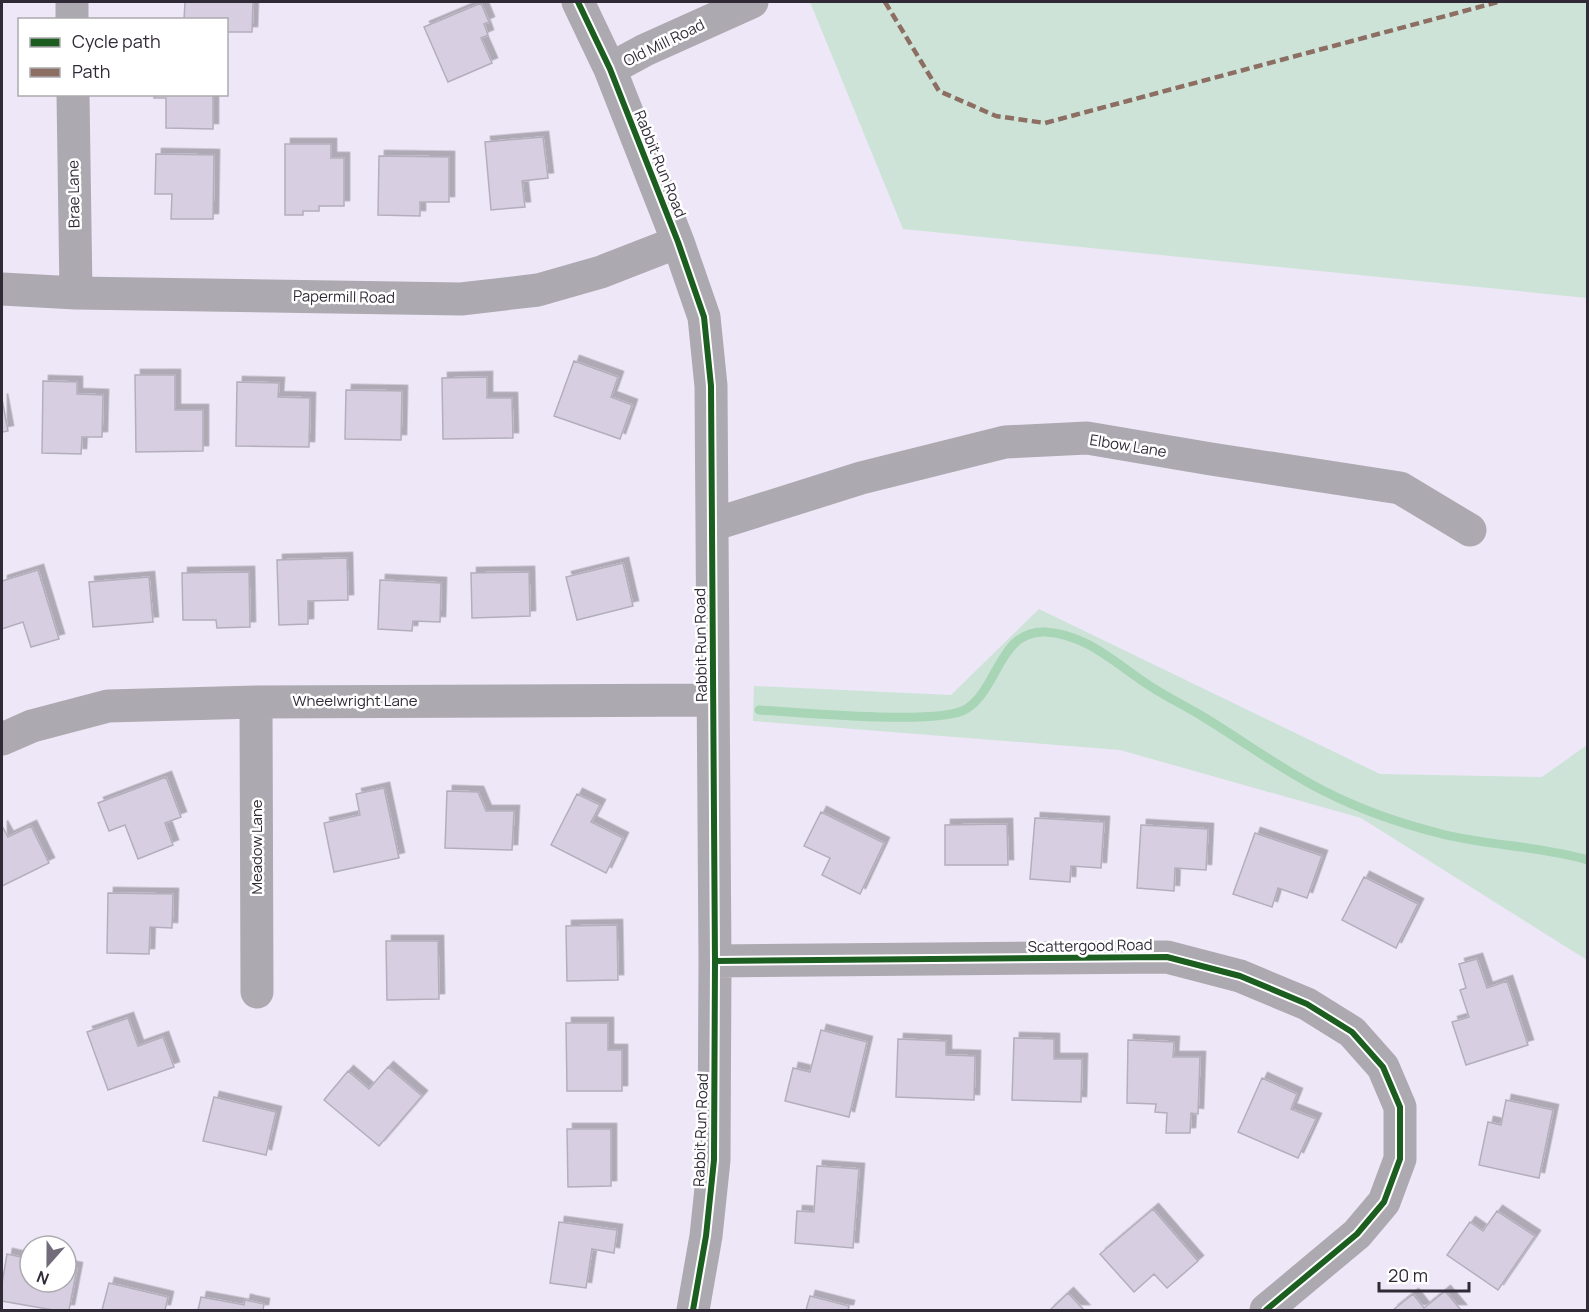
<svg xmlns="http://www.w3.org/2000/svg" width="1589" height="1312" font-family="Manrope,sans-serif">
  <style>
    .green { fill: #cde3d7 }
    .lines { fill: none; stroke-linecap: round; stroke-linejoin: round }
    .stream { stroke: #a7d5b6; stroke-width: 9 }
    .building { fill: #d7cfe1; stroke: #b4aebc; stroke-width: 1.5; filter: url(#shadow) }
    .minor { stroke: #aca9b0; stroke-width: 33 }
    .quiet { stroke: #8d6e63; stroke-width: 4.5; stroke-dasharray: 9 4.5; stroke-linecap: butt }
    .cycleway-casing { stroke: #fff; stroke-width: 10 }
    .cycleway { stroke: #1b5e20; stroke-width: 6 }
    .labels { text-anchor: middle; stroke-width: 5; stroke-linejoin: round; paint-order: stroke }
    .street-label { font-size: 15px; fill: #302a37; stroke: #fff }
  </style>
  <defs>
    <filter id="shadow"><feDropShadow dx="5.5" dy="-5.5" stdDeviation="0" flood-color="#0004"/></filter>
  </defs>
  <rect width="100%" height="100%" fill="#eee7f7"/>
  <!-- green -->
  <path class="green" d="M810,2H1587V298L903,229Z
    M1039,609L1380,774L1542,777L1587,745V960L1361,818L1120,750L753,721L754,686L951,695Z"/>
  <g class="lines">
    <!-- stream -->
    <path class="stream" d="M759,710C797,712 940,726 966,709C998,690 999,630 1045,632C1087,634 1117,665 1150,686C1167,697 1185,706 1202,716C1243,741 1282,770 1324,791C1361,810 1402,824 1442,834C1490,846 1540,846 1588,860"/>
  </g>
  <!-- building -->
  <path class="building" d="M185,2H253L252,32H226V20H184Z
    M481,3L489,22L484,24L488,35L481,38L492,63L448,82L424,27Z
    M155,94H213V129L166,128V98H154Z
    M543,137L548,178L522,181L525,207L491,210L485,142Z
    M285,144H331V158H344V206H319V211H303V215H285Z
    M156,154L214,155L213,219H171L172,194H155Z
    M379,156L449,157V202H420V216L378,215Z
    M574,361L618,377L611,397L632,405L620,439L554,416Z
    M135,375H175V410H203V451L136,452Z
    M487,377V398H512L513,438L443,439L442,378Z
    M43,381L77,382V394L103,395L102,437H82L81,454L42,453Z
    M237,382L279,383L278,397L310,398L309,447L236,446Z
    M346,390L402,391L401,440L345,439Z
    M2,399L8,431L2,432Z
    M347,558L348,600L308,601V624L279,625L277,560Z
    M623,563L633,606L577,620L566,577Z
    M38,570L59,639L31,647L23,622L2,629V581Z
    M249,572L250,627L217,628L216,620H183L182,573Z
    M529,572L530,616L472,618L471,573Z
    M149,577L153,622L93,627L89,582Z
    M380,580L441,583L440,622L413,621L412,631L378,629Z
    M166,777L181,817L165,823L173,845L138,859L125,825L109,831L98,803Z
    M384,788L399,858L334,872L324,823L360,815L356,794Z
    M447,791L478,792L486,811H514L512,850L445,848Z
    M577,794L600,805L591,822L623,838L606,873L551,845Z
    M821,812L884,843L860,894L822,875L830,858L804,846Z
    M1035,818L1104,822L1101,868L1071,866L1070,882L1030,879Z
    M1007,824L1008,865H945V825Z
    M1141,825L1208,829L1206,870L1175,868L1174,891L1137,888Z
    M2,826L8,837L31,826L49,863L2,886Z
    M1255,833L1322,856L1307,898L1278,888L1272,907L1233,894Z
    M1364,877L1418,904L1396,948L1342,920Z
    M108,893L173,894L172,928L150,927L149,954L107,953Z
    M617,925L618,980L567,981L566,926Z
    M386,941H438L439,999L387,1000Z
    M1477,959L1487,988L1507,981L1528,1045L1466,1065L1452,1022L1469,1017L1460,990L1466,988L1459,964Z
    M128,1018L138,1046L163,1037L174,1067L108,1090L87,1032Z
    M566,1023H608V1050H622V1091H567Z
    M821,1030L867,1042L849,1117L785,1101L793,1068L810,1072Z
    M1014,1038L1054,1039V1059H1082L1081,1102L1012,1100Z
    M898,1039L946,1041V1055L975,1056L974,1100L896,1097Z
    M1128,1040L1174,1042L1173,1057H1200L1198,1114L1191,1113L1190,1133H1166L1167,1113L1155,1112L1156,1104L1127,1103Z
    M388,1067L422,1096L379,1146L324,1100L348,1071L369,1089Z
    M1262,1078L1297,1094L1291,1109L1316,1119L1298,1158L1238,1132Z
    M214,1097L276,1112L266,1155L203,1141Z
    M1506,1100L1553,1110L1539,1178L1479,1165L1488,1122L1501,1125Z
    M567,1129H611V1186L568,1187Z
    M817,1166L859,1169L853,1248L795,1243L797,1211L814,1212Z
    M1153,1209L1198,1261L1167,1288L1154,1274L1134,1292L1100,1254Z
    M1497,1211L1535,1236L1498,1290L1447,1255L1470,1222L1483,1231Z
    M559,1222L617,1230L614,1253L592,1249L586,1288L550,1283Z
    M7,1254L30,1259V1282H66V1266L77,1268L69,1310H53L2,1301V1284Z
    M109,1283L168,1297L165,1310H102Z
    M1445,1291L1461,1310H1393L1413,1294L1424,1308Z
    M1068,1293L1084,1310H1050Z
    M810,1296L849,1306L848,1310H806Z
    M201,1297L244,1305L245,1300L264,1304L263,1310H198Z"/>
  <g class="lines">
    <!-- minor -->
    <path class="minor" d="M72,2V20
      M578,2L610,69L678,242L704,317L711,386L715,961L714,1160L706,1236L693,1310
      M610,69L645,50L752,2
      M73,94L76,293
      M2,289L76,293L461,299L538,290L601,272L678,242
      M712,525L861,478L1005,442L1087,438L1211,459L1400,488L1470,530
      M256,702L257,992
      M2,739L32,726L108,706L256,702L713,700
      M715,961L1167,957L1240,976L1307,1004L1352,1032L1383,1067L1400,1107V1159L1384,1202L1357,1234L1266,1310"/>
    <!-- quiet -->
    <path class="quiet" d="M885,2L939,91L996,116L1045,123L1498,2"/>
    <!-- cycleway casing -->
    <g class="cycleway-casing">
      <path id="cycleway" d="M578,2L610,69L678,242L704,317L711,386L715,961L714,1160L706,1236L693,1310
        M715,961L1167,957L1240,976L1307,1004L1352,1032L1383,1067L1400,1107V1159L1384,1202L1357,1234L1266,1310"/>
    </g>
    <!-- cycleway -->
    <use href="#cycleway" class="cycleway"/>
  </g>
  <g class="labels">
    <!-- street labels -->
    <g class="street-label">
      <text transform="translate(664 43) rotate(-26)" y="5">Old Mill Road</text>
      <text transform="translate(660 164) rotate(68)" y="5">Rabbit Run Road</text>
      <text transform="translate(74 194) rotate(-91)" y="5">Brae Lane</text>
      <text transform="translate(344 297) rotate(1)" y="5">Papermill Road</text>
      <text transform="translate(1128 446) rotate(9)" y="5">Elbow Lane</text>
      <text transform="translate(701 645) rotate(-91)" y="5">Rabbit Run Road</text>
      <text x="355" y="706">Wheelwright Lane</text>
      <text transform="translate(257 847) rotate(-90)" y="5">Meadow Lane</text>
      <text transform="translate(1090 946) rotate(-1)" y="5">Scattergood Road</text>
      <text transform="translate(701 1130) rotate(-88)" y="5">Rabbit Run Road</text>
    </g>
  </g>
  <!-- border -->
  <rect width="1589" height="1312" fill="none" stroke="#302a37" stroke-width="6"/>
  <!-- legend -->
  <rect x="18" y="18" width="210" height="78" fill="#ffffff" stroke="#acaaaf" stroke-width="1.5"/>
  <rect x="30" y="38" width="30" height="9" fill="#1b5e20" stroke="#acaaaf" stroke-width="1.5"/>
  <text x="72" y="48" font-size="18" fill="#302a37">Cycle path</text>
  <rect x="30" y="68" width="30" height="9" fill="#8d6e63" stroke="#acaaaf" stroke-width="1.5"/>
  <text x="72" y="78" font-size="18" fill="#302a37">Path</text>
  <!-- north arrow -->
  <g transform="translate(48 1264) rotate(201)"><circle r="28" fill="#ffffff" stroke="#acaaaf" stroke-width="1.5"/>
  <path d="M0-4.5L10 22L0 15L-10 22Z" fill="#726c7a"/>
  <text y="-9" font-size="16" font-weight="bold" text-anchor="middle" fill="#302a37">N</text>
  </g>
  <!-- scale -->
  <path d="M1379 1282v9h90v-9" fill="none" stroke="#302a37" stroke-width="3"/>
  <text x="1388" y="1282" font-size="18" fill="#302a37" stroke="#ffffff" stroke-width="4.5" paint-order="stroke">20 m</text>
</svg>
